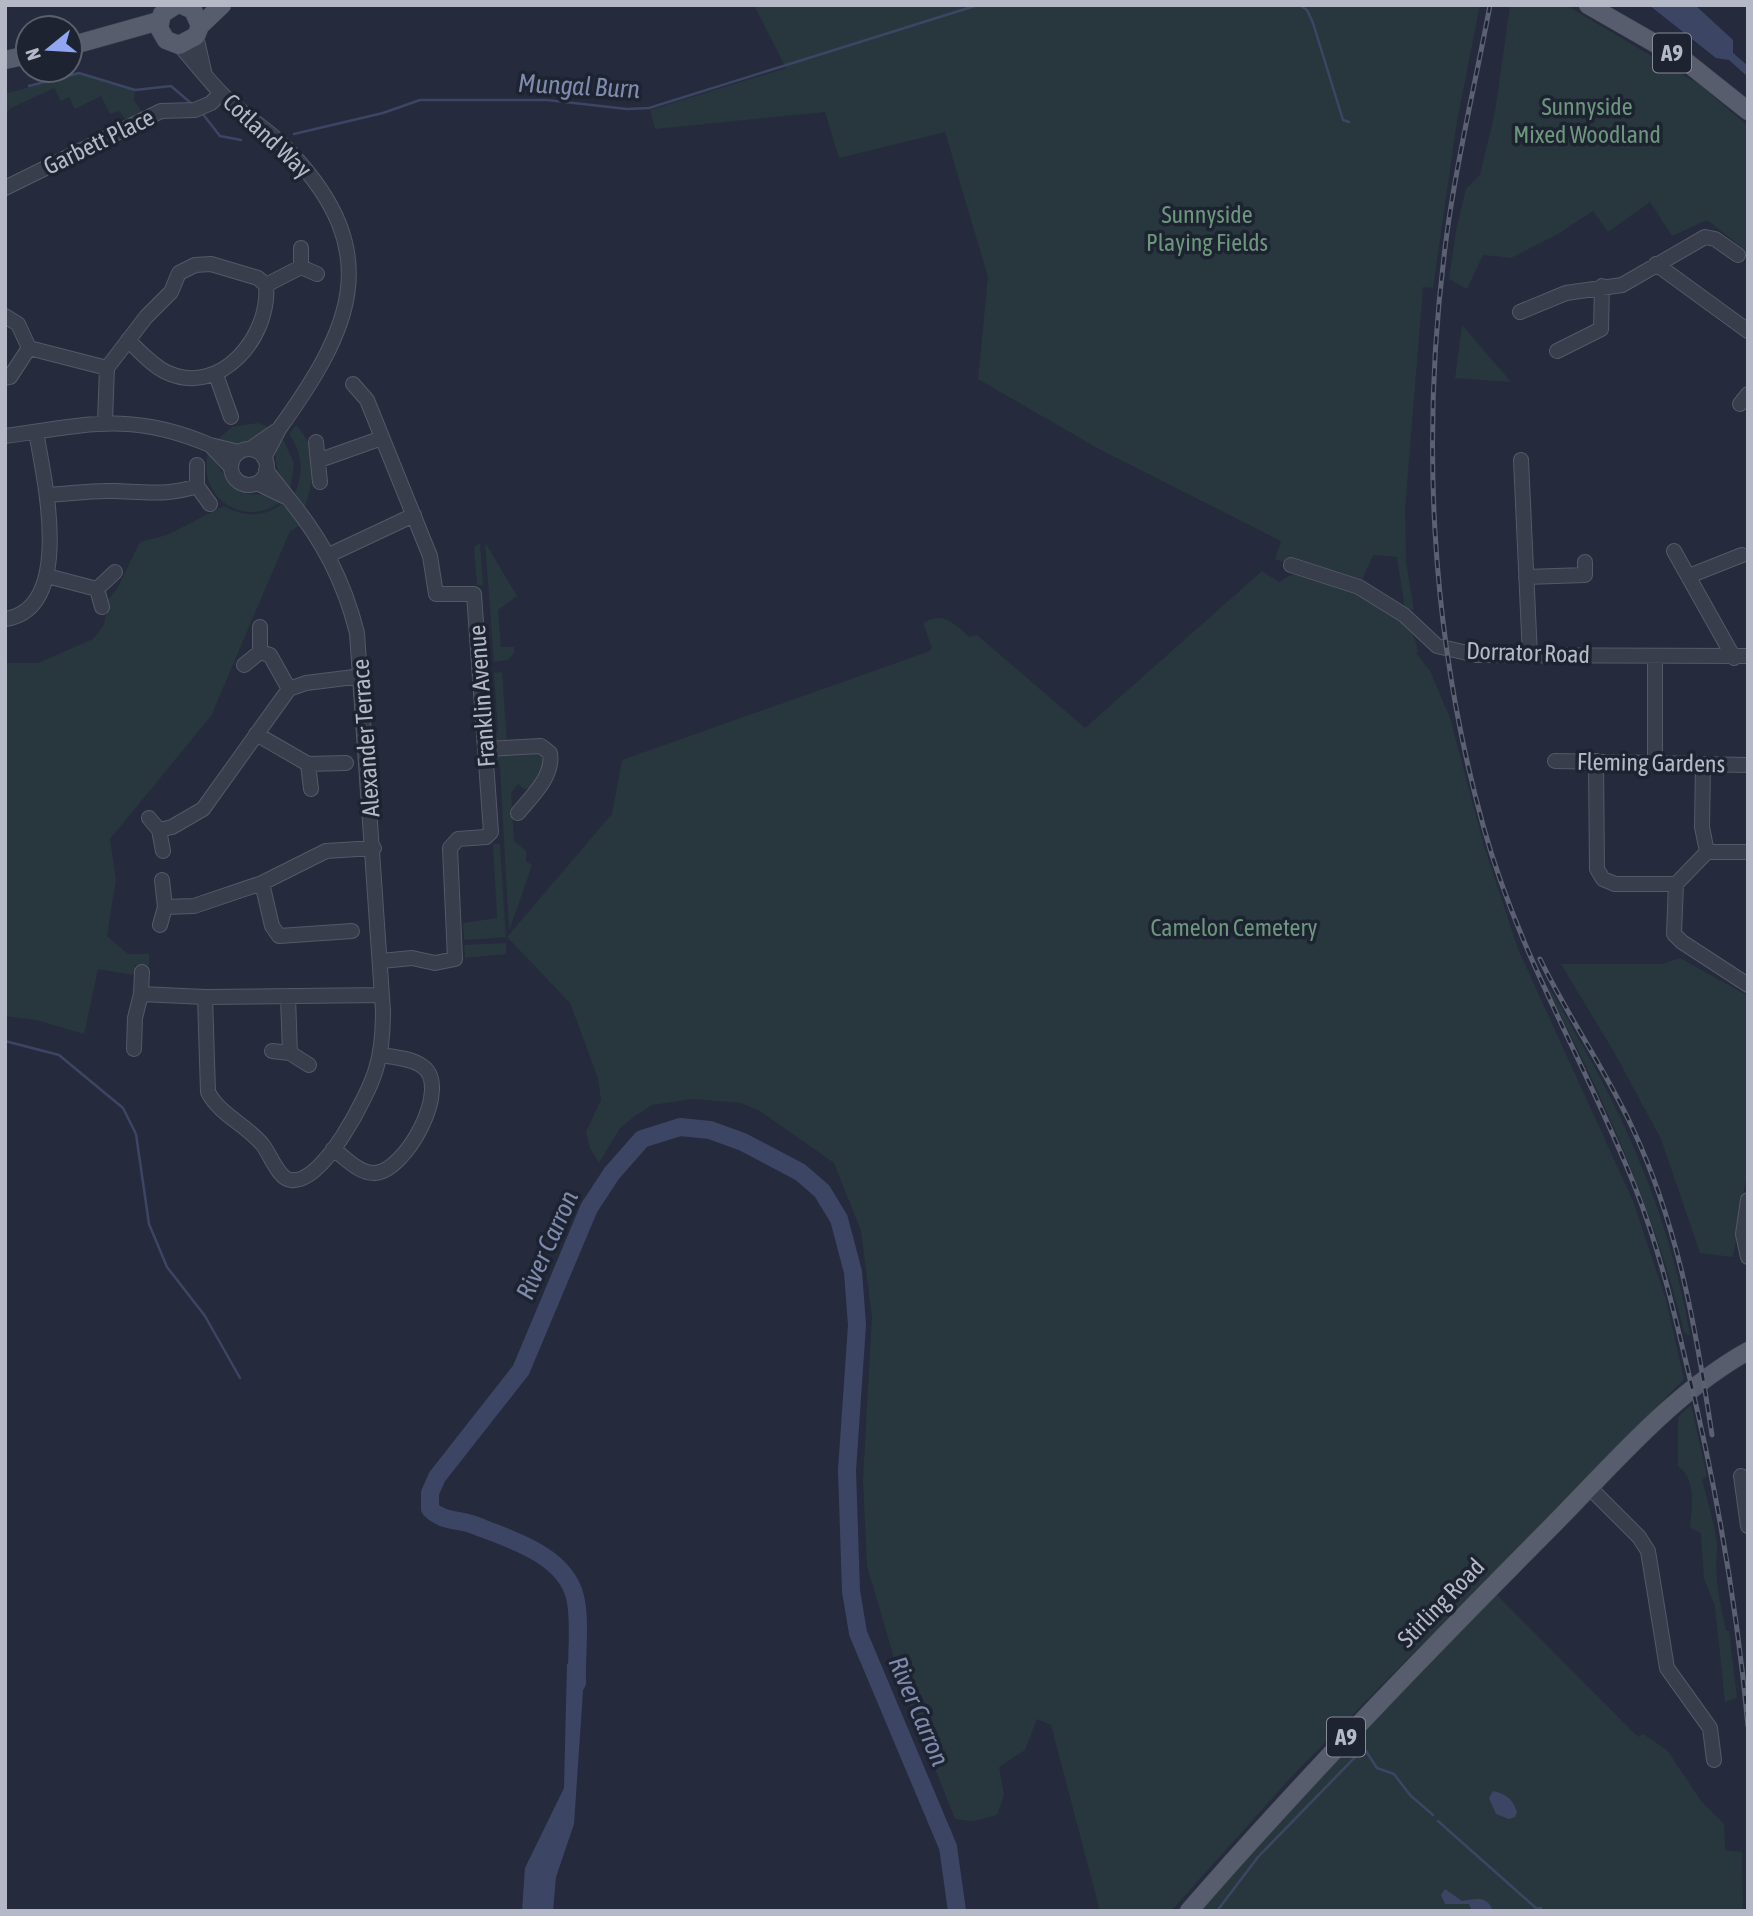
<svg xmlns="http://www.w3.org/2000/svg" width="1753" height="1916" font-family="'Asap Condensed',sans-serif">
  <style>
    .green { fill: #27373d }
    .water { fill: #3c4664 }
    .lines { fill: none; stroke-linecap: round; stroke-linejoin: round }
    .stream { stroke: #3c4664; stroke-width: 2.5 }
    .river { stroke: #3c4664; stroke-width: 18 }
    .minor-casing { stroke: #545967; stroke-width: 16 }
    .major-casing { stroke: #424755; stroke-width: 19 }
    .minor { stroke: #393e4c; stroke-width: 14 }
    .major { stroke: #575d6c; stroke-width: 18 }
    .rail-casing { stroke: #5b6173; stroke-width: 5 }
    .rail { stroke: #1e2331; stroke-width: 2.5; stroke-dasharray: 8; stroke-linecap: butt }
    .labels { text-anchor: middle; stroke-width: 7; stroke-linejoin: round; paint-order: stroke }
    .shield { fill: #1e2331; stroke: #888c9a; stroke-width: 2 }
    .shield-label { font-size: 23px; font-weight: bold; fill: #b5b9c7 }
    .park-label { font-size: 24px; fill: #6d977d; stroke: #1e2331 }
    .street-label { font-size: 24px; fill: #b5b9c7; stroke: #1e2331 }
    .water-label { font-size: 26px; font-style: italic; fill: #7e8bad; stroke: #1e2331 }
  </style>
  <rect width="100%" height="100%" fill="#252b3c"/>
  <!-- green -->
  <path class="green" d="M754,5H1480L1457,121L1433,288L1423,287L1405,509L1406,562L1414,610L1405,609L1397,557L1373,555L1359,587L1275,559L1281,541L1099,449L978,379L988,277L945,132L839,158L825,112L655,129L650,110L786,68Z
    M1510,5H1566L1700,85L1748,126V252L1707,220L1672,236L1650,202L1608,232L1593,211L1558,234L1511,258L1483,255L1467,289L1449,279L1456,231L1466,189L1480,175L1495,112Z
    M79,73L135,90L134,101L147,118L132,127L119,111L110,114L101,96L75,109L69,97L61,101L54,88L9,109L5,118V94Z
    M1462,325L1511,382L1455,378Z
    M258,423L271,428C248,444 243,446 215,441L232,427Z
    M296,425C319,449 314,479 305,507L294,495C304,474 303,453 289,434Z
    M281,435L294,463L290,491C276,471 271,459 281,435Z
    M208,453C220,464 225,484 239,491C253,498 260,489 281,502C243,529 197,497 208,453Z
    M282,504L301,525L290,531L211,716L110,839L116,879L107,936L128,954H149V965H135V975L98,969L84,1034L36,1020L5,1016V663H38L93,639L104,625L108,600L118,587L140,542L167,535L224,506C244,517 263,518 282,504Z
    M485,542L517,596L498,610L501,647H514V653L508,660L494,662Z
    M480,543L483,585H477L474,547Z
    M1262,571L1279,582C1287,577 1295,572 1305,573C1329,576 1394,612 1410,631C1415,637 1416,644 1418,651L1416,653L1430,671L1450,718L1484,846L1518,949L1633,1201L1666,1300L1684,1379L1294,1774L1171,1911H1100L1051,1725L1037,1719L1025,1750L999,1767L1004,1795L997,1815L974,1821L955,1819L903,1688L867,1566L863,1479L872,1316L861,1231L834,1163L760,1111L741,1103L693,1099L652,1105L635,1116L620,1128L599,1163L590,1148L586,1132L601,1100L598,1078L570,1003L507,937L612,814L622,760L930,651L932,648L923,623C944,611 953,623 969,637L977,635L1085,728Z
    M502,672L507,744L494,745V738L498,731L494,673Z
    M536,751L545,756L542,775L532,788L524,789L518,784L511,793L514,841L526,851V861L532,865L509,931L500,768L495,754L517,752L521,755Z
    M493,844H500L506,937L464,940L463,923L497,918Z
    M506,943V954L465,958L464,945Z
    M1680,958L1748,996V1168L1733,1257L1700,1253L1661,1139L1614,1052L1561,964H1662Z
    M1545,984C1558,998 1568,1021 1578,1038C1632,1130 1673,1231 1690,1336L1684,1332C1654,1208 1603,1097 1545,984Z
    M1691,1405L1707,1476L1702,1480C1706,1495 1719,1539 1717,1552C1714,1578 1720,1603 1726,1631H1729L1737,1698L1725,1702L1715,1606L1704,1579L1701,1533L1690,1528C1692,1507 1697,1480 1678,1466V1417Z
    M1494,1592L1638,1737L1643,1734L1667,1750L1701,1801L1724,1824L1725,1850L1742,1852L1743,1911H1199L1252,1849Z"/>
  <!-- water -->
  <path class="water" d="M1649,5H1695L1733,40V53L1748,66V77L1729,60L1716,58Z
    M576,1661H585L574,1824L556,1877L553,1911H522L525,1868L564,1788L567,1664Z
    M1493,1791C1506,1794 1513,1799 1517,1812L1515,1817L1509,1819L1496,1814L1489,1798Z
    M1445,1889L1462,1901C1476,1899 1487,1895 1493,1911H1472L1469,1904H1445L1441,1895Z"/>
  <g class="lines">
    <!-- stream -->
    <path class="stream" d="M1299,5L1307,10L1313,23L1343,120L1349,122
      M29,86L79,73L135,90L171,86L192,104
      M202,113L220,136L241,140
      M294,134L383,113L420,100H547L627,109L649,108L978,5
      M5,1041L59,1055L123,1108L136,1134L149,1224L167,1267L205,1316L240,1378
      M1438,1821L1537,1909L1541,1908L1539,1911
      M1217,1911L1258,1857L1364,1748L1377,1768L1394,1774L1410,1795L1433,1815"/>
    <!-- river -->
    <path class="river" d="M577,1683C576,1658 581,1620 575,1597C565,1555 510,1539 474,1525C458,1519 443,1522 430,1509V1493L437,1477L521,1370L589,1208L612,1173L642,1139L680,1127L710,1130L743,1142L800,1172L822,1191L839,1219L853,1272L857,1325L847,1470L851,1591L858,1633L948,1847L957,1911"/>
    <!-- minor casing -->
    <g class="minor-casing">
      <path id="minor" d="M196,36L204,71
        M179,45C194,61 207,79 222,94C243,116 271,131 291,153C386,254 351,329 279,429
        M5,188L161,111L195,110L211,103L221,93
        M1656,264L1748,331
        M301,267V248
        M266,285L301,267L317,274
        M1520,312L1566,293L1622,285L1705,237L1715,239L1738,255
        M5,316L18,324L29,348L107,368
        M128,340C139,351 152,365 166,372C220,398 271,336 266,285
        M1557,351L1601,329L1602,286
        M216,375L231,417
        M5,378L10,377L29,348
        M353,384L367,400L430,556L436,594H474L491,832L486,837L458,839L450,848L455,959L435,963L412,958L381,961
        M1740,404L1748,394
        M105,421L107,368L146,317L171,292L179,273L195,265L211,264L258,278L266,285
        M5,436C86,425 131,411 210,445
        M316,442L320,482
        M250,449L279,429L264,458
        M231 467a18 18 0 1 1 36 0a18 18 0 1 1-36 0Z
        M320,460L382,438
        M1521,460L1530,656
        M231,467L210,445L239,452
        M257,483L288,498L266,470
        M197,486V465
        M47,495C69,494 92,490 114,491C144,492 168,496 197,486L210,504
        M1674,551L1734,658
        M329,555L414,515
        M1291,565L1359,587L1404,615L1437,646L1476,655L1748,656
        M47,576L97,589L115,572
        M1689,576L1742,555
        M1526,577L1585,575V562
        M97,589L102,607
        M5,619C75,609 44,478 36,432
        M260,627V652
        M244,665L260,652L270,655L289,689
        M256,734L308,764L346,763
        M486,749L541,746L550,753C554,776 532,796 518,813
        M1555,761L1748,765
        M1596,761L1597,869L1603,879L1615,884H1676L1707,852L1702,827L1703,765
        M1655,762V657
        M308,764L311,789
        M149,818L159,830
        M163,851L159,830L172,827L203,809L289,689L306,683L362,676
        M1707,852H1748
        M162,880L165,907
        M262,883L272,926L279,936L352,931
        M1676,884L1674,934L1682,942L1748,985
        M160,925L165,907L194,906L262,883L326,851L374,848
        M141,994L142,972
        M205,997L208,1092C220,1115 245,1124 262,1144C270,1153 278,1179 291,1180C323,1185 369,1094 376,1069C382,1050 383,1031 383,1011L357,633C344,581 322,539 288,498
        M288,997L290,1053
        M134,1049L135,1018L141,994L205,997L382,995
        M272,1051L290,1053L309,1065
        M333,1149C345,1157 358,1173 374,1173C405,1173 453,1086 422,1066C411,1058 393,1057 380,1055
        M1748,1200L1743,1234L1748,1257
        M1741,1476L1748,1526
        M1590,1488L1639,1537L1648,1551L1667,1668L1710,1728L1714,1760"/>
    </g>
    <!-- major casing -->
    <g class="major-casing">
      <path id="major" d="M176,5L162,14L159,28L166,40L179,45L196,36L200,26L193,10L182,5
        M1588,5L1684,60L1748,111
        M200,26L222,5
        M70,46L159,21
        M5,60L28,55
        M1189,1911C1304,1779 1425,1654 1548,1530C1610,1468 1671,1394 1748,1351"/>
    </g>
    <!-- minor -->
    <use href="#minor" class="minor"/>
    <!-- major -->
    <use href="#major" class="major"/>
    <!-- rail casing -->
    <g class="rail-casing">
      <path id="rail" d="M1490,5C1476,81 1457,157 1447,233C1420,431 1430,633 1483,825C1519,956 1586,1063 1635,1187C1659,1248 1674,1311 1689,1375C1717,1491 1737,1607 1748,1726
        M1540,959C1568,1017 1605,1069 1632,1127C1678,1225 1696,1329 1712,1435"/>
    </g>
    <!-- rail -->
    <use href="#rail" class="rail"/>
  </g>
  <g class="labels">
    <!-- shield labels -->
    <g class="shield">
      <rect x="1653" y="33.5" width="38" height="39" rx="5"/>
      <rect x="1327" y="1717.5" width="38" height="39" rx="5"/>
    </g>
    <g class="shield-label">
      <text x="1672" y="61">A9</text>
      <text x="1346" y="1745">A9</text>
    </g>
    <!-- park labels -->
    <g class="park-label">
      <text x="1587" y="115">Sunnyside<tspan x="1587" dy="28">Mixed Woodland</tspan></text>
      <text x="1207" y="223">Sunnyside<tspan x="1207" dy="28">Playing Fields</tspan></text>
      <text x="1234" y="936">Camelon Cemetery</text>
    </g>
    <!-- street labels -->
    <g class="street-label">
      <text transform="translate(267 136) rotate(43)" y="8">Cotland Way</text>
      <text transform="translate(99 142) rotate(-26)" y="8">Garbett Place</text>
      <text transform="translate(1528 653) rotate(2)" y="8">Dorrator Road</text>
      <text transform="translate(482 696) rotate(-94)" y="8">Franklin Avenue</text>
      <text transform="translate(366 738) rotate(-94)" y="8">Alexander Terrace</text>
      <text transform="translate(1651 763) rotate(1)" y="8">Fleming Gardens</text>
      <text transform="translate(1441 1603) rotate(-46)" y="8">Stirling Road</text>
    </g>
    <!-- water labels -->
    <g class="water-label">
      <text transform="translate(579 86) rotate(3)" y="9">Mungal Burn</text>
      <text transform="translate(547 1245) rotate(-66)" y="9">River Carron</text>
      <text transform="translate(919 1711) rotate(67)" y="9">River Carron</text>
    </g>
  </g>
  <!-- border -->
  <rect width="1753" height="1916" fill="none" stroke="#b5b9c7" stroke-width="14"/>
  <!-- north arrow -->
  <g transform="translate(49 49) rotate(252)"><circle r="33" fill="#1e2331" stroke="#5a5f6d" stroke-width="2"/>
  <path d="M0-5L12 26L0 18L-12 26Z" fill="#90a6f2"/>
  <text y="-10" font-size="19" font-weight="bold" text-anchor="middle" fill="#b5b9c7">N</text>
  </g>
</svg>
